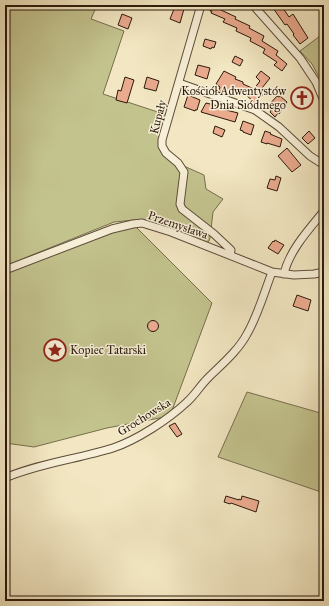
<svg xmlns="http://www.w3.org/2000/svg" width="329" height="606" font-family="'IM FELL Great Primer',serif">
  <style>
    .green { fill: #c3c38e; stroke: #776e4d }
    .building { fill: #eaaa8e; stroke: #2b190c }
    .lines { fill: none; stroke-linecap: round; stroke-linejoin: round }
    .minor-casing { stroke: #5d4c3a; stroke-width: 9 }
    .minor { stroke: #f7efd7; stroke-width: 7 }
    .labels { text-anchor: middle; stroke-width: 3; stroke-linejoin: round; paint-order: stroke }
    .poi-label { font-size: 12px; fill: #2b190c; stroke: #f7efd7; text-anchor: end }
    .street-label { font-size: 12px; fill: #2b190c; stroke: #f7efd7 }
  </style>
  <rect width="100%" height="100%" fill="#f2e7c2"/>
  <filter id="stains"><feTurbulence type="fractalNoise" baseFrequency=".005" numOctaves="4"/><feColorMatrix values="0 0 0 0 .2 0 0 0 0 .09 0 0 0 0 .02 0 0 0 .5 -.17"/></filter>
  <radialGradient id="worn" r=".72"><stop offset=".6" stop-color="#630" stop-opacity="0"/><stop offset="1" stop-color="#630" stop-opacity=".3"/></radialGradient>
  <!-- green -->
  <path class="green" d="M5,5H97L91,19L124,31L103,94L167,115L161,133L168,159L204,175L206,189L223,199L213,212L210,238L209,241L206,243L134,220L114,222L5,266Z
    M324,33V75L319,77L312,64L300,51Z
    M133,224L212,303L170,416L107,428L34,447L5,443V270Z
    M247,392L324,414V493L218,457Z"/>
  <!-- building -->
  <path class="building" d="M212,5H224L221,10L236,17L235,19L250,26L249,28L264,36L262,41L278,51L276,55L287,64L282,71L274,65L277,62L263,53L265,49L250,41L251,38L236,31L237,28L223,22L225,19L211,13L212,11H210Z
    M278,5H281L289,17L293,14L308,38L300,44L293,35L294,34L287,24L285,25L273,8Z
    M176,6L184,9L180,23L170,19L174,9L175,10Z
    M122,14L132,18L128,29L118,25Z
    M205,39L216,42L214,48L212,47L211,49L203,46Z
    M235,56L243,60L240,66L232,62Z
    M198,65L210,68L207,79L195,75Z
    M224,71L236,77L235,79L243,82V84L254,89L260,81L256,77L261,71L270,78L262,88L266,91L255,103L245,94L231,88L227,95L218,92L220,87L216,84Z
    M125,77L134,80L127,103L116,100L118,90L121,91Z
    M147,77L159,81L156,91L144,88Z
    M302,89L311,99L302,107L293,97Z
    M188,95L200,100L197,110H195V111L184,107Z
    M277,96L279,97L280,96L287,102L282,109L279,114L278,113L275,117L270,112L272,109L268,106Z
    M206,103L222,107V109L238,113L235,122L201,112Z
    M243,121L254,125L251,135L243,132V131L240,130Z
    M215,126L225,130L222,137L213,133Z
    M265,131L271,133L270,134L282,139L280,147L267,143V144L261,142Z
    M309,131L315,138L308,144L302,138Z
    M287,148L301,165L292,172L278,156Z
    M276,176L281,178L277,191L267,188L270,179L275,180Z
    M275,240L284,245L278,254L268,248L273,241L274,242Z
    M297,295L311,300L308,311L293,306Z
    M147.5 326a5.5 5.5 0 1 1 11 0a5.5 5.5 0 1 1-11 0Z
    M175,423L182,434L177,437L169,426Z
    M226,496L239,500V499L241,500L242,496L259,501L256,512L231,503L230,504L224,502Z"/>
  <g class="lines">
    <!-- minor casing -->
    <g class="minor-casing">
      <path id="minor" d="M201,5L162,140V146L166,153L178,163L184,172L180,204L182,209L214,234L231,250L230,255
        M253,5L300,58L316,82L324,101
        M179,83L255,110L279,127L310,156L324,165
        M5,270L112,229L133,224L142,223L171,232L272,272L294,275L314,274L324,272
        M284,274C289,251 309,229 324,211
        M5,478C40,463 78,459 113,448C137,440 169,419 187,402C195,395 200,386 207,379C221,365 238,351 247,334C258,315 264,293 272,272"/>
    </g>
    <!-- minor -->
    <use href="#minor" class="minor"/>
  </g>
  <!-- icons -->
  <defs>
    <g id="church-ring" transform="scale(1.15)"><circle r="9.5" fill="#f7efd7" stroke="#8f2418" stroke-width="1.5"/><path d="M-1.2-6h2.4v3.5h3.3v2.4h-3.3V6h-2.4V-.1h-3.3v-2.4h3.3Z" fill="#8f2418"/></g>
    <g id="sight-ring" transform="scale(1.15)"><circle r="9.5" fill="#f7efd7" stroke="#8f2418" stroke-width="1.5"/><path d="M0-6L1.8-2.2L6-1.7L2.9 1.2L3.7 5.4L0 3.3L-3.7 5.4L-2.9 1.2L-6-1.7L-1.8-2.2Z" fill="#8f2418"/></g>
  </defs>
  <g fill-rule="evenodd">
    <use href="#church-ring" x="302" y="98"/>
    <use href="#sight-ring" x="55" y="350"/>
  </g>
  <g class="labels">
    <!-- poi labels -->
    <g class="poi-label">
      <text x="286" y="95">Kościół Adwentystów<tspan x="286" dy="14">Dnia Siódmego</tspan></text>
      <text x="70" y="354" text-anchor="start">Kopiec Tatarski</text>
    </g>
    <!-- street labels -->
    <g class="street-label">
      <text transform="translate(158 117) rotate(-75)" y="4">Kupały</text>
      <text transform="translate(178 225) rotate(19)" y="4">Przemysława</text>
      <text transform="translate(144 417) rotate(-32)" y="4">Grochowska</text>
    </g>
  </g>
  <!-- margin -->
  <rect width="329" height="606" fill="none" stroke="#f2e7c2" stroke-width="20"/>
  <rect x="6" y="6" width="317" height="594" fill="none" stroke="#2b190c" stroke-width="2"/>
  <rect x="10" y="10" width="309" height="586" fill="none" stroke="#2b190c"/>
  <rect width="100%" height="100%" filter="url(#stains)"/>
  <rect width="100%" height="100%" fill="url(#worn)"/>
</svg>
